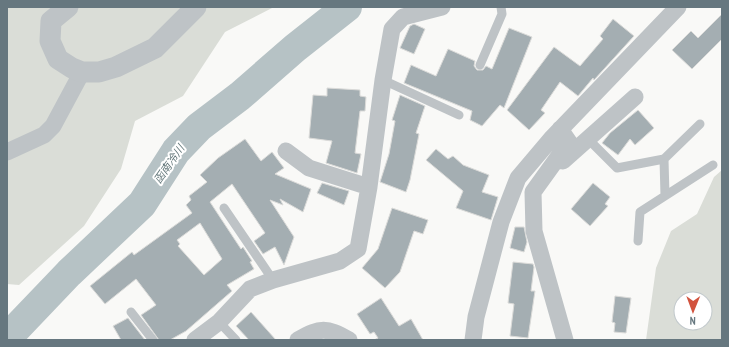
<svg xmlns="http://www.w3.org/2000/svg" width="729" height="347" font-family="'PT Sans Narrow','Noto Sans JP',sans-serif">
  <style>
    .green { fill: #daddd7; fill-rule: evenodd }
    .lines { fill: none; stroke-linecap: round; stroke-linejoin: round }
    .river { stroke: #b6c2c5; stroke-width: 30 }
    .building { fill: #a4aeb2; stroke: #dbdbd9; fill-rule: evenodd }
    .service { stroke: #bec3c6; stroke-width: 9 }
    .minor { stroke: #bec3c6; stroke-width: 17 }
    .tertiary { stroke: #bec3c6; stroke-width: 21 }
    .labels { text-anchor: middle; stroke-width: 4; stroke-linejoin: round; paint-order: stroke }
    .water-label { font-size: 11px; font-style: italic; fill: #617578; stroke: #fff }
  </style>
  <rect width="100%" height="100%" fill="#f9f9f7"/>
  <!-- green -->
  <path class="green" d="M7,7H274L225,32L183,96L135,121L121,169L84,226L19,285L7,284Z
    M722,170V340H646L656,268L671,231L697,214L714,177ZM681,299H705V323H681Z"/>
  <g class="lines">
    <!-- river -->
    <path class="river" d="M7,338L69,273L142,204L176,151L199,127L240,96L295,48L347,7"/>
  </g>
  <!-- building -->
  <path class="building" d="M722,14V39L692,69L672,50L691,31L698,38Z
    M613,19L634,36L594,80L593,78L578,96L560,82L541,110L545,113L529,130L507,110L554,47L580,66L603,39L600,36Z
    M414,24L425,29L414,54L400,48L410,26Z
    M509,28L532,37L504,108L500,105L482,126L470,120L472,111L404,83L411,65L436,76L448,49L475,61L474,66L477,70H483L486,66L492,69Z
    M327,88L360,90V96L366,97L365,111H360L355,153L361,154L357,173L326,163L332,141L309,138L313,95L327,96Z
    M400,95L425,106L416,133L419,134L410,180L406,192L380,182L389,154L395,121L392,120Z
    M638,110L654,128L635,145L630,139L618,155L602,143L610,133Z
    M245,139L261,161L272,152L284,168L275,174L311,189L303,212L280,199L283,205L270,200L294,237L284,265L275,247L263,254L254,241L265,233L232,184L210,202L241,249L243,247L252,261L250,262L254,269L227,285L232,291L186,331L170,340H159L141,315L156,305L136,279L105,304L90,286L132,252L134,255L192,213L186,205L191,200L189,196L207,182L200,175L218,158ZM200,223L222,259L204,275L178,246L180,244L177,240Z
    M436,149L448,159L453,156L463,165L489,175L482,192L498,197L491,220L456,208L463,191L426,160Z
    M322,183L349,191L344,205L317,193Z
    M593,183L610,197L605,204L608,206L590,226L571,209Z
    M392,208L428,220L423,234L414,231L400,272L385,288L362,268L378,249Z
    M515,227H524L527,242L524,252L510,248Z
    M513,262L533,264L534,267L531,291H535L528,338L510,336L514,304L508,303Z
    M615,296L631,298L626,333L614,332L615,323L612,322Z
    M381,298L399,326L411,319L423,340H374L378,338L374,332L370,334L357,314Z
    M251,312L276,340H249L236,326Z
    M128,318L145,340H121L113,326Z"/>
  <g class="lines">
    <!-- service -->
    <path class="service" d="M480,65L502,14L501,7
      M383,80L459,115
      M588,139L617,168L664,159L700,124
      M664,159L665,196
      M224,208L273,280
      M638,241L640,212L713,165
      M131,312L153,340
      M219,322L236,340"/>
    <!-- minor -->
    <path class="minor" d="M560,129L569,142L533,192L534,231L565,340
      M286,151L309,168L369,187
      M7,152L44,135L53,126L82,72
      M563,161L635,97
      M195,340L219,322L250,289L273,280L340,261L358,249L369,187L383,80L392,29L403,17L442,7
      M298,340C321,327 326,327 349,340
      M473,340L476,317L501,222L518,178L551,139L678,7"/>
    <!-- tertiary -->
    <path class="tertiary" d="M68,7L51,21L50,41L58,59L72,68L82,72H99L116,67L155,48L196,7"/>
  </g>
  <g class="labels">
    <!-- water labels -->
    <g class="water-label">
      <text transform="translate(169 164) rotate(-55)" y="4">函南冷川</text>
    </g>
  </g>
  <!-- border -->
  <rect width="729" height="347" fill="none" stroke="#66777f" stroke-width="16"/>
  <!-- north arrow -->
  <g transform="translate(693 311) rotate(181)"><circle r="19" fill="#ffffff" stroke="#c2c9cc"/>
  <path d="M0-3L7 15L0 10L-7 15Z" fill="#d2533e"/>
  <text y="-6" font-size="11" font-weight="bold" text-anchor="middle" fill="#66777f">N</text>
  </g>
</svg>
